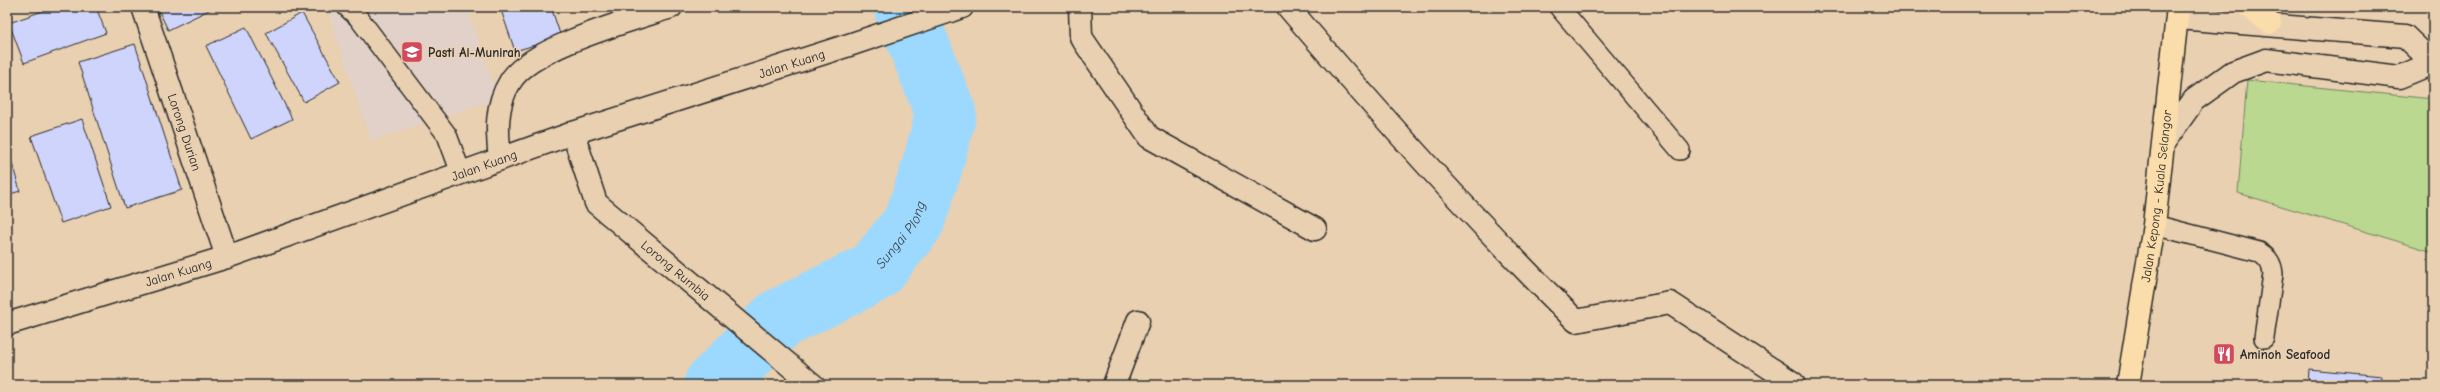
<svg xmlns="http://www.w3.org/2000/svg" width="2440" height="392" font-family="'Comic Neue',sans-serif">
  <style>
    .built { fill: #e1d1c8 }
    .green { fill: #bad890; stroke: #72825e }
    .lines { fill: none; stroke-linecap: round; stroke-linejoin: round }
    .river { stroke: #9dd9fe; stroke-width: 61 }
    .building { fill: #cfd4fc; stroke: #2b2b2b }
    .service-casing { stroke: #2b2b2b; stroke-width: 22 }
    .minor-casing { stroke: #2b2b2b; stroke-width: 25 }
    .secondary-casing { stroke: #2b2b2b; stroke-width: 25 }
    .trunk-casing { stroke: #2b2b2b; stroke-width: 25 }
    .service { stroke: #e9d0b1; stroke-width: 19 }
    .minor { stroke: #e9d0b1; stroke-width: 22 }
    .secondary { stroke: #e9d0b1; stroke-width: 22 }
    .trunk { stroke: #fbddab; stroke-width: 22 }
    .labels { text-anchor: middle; stroke-width: 3; stroke-linejoin: round; paint-order: stroke }
    .poi-label { font-size: 13px; font-weight: bold; fill: #2b2b2b; stroke: #e9d0b1; text-anchor: start }
    .street-label { font-size: 13px; fill: #2b2b2b; stroke: #e9d0b1 }
    .water-label { font-size: 14px; font-style: italic; fill: #3c454b; stroke: #e9d0b1 }
  </style>
  <rect width="100%" height="100%" fill="#e9d0b1"/>
  <filter id="ink" filterUnits="userSpaceOnUse"><feTurbulence type="fractalNoise" baseFrequency=".025" numOctaves="2"/><feDisplacementMap in="SourceGraphic" scale="8" xChannelSelector="R" yChannelSelector="G"/><feConvolveMatrix kernelMatrix="1 2 1 2 8 2 1 2 1" color-interpolation-filters="sRGB"/></filter>
  <g filter="url(#ink)">
    <!-- built -->
    <path class="built" d="M326,7H467L498,98L371,141Z"/>
    <!-- green -->
    <path class="green" d="M2247,80L2433,99V252L2238,193Z"/>
    <g class="lines">
      <!-- river -->
      <path class="river" id="s1" d="M714,385L779,319L874,272L914,222L932,167L946,114L904,7"/>
    </g>
    <!-- building -->
    <path class="building" d="M54,7H96L106,33L24,63L9,23Z
      M157,7H215L168,30Z
      M500,7H551L561,37L515,51Z
      M302,13L340,82L304,102L266,33Z
      M246,27L292,119L251,139L206,46Z
      M135,44L182,190L125,208L78,62Z
      M82,119L111,206L61,223L31,136Z
      M7,146L20,191L7,195Z
      M2309,369L2382,376L2381,385H2308Z"/>
    <g class="lines">
      <!-- service casing -->
      <g class="service-casing">
        <path id="service" d="M347,7L358,17L447,135L461,173
          M1559,7L1680,150
          M2154,225L2259,252C2268,258 2272,263 2273,274L2264,338"/>
      </g>
      <!-- minor casing -->
      <g class="minor-casing">
        <g id="minor">
          <path id="s2" d="M143,7L227,257"/>
          <path d="M1080,7L1081,37L1149,137L1315,229"/>
          <path d="M1288,7C1380,115 1475,221 1576,321L1670,303L1793,383"/>
          <path d="M2178,18L2405,36L2433,63"/>
          <path id="s3" d="M573,133L596,203L813,385"/>
          <path d="M2164,142L2194,100L2233,72L2266,60L2399,77L2433,63"/>
          <path d="M500,159C497,132 495,106 510,82C530,47 632,20 671,7"/>
          <path d="M1114,385L1138,321"/>
        </g>
      </g>
      <!-- secondary casing -->
      <g class="secondary-casing">
        <g id="secondary">
          <path id="s4" d="M7,324L227,257L573,133L849,45L962,7"/>
        </g>
      </g>
      <!-- trunk casing -->
      <g class="trunk-casing">
        <g id="trunk">
          <path d="M2249,7L2270,23"/>
          <path id="s5" d="M2128,385L2154,225L2178,7"/>
        </g>
      </g>
      <!-- service -->
      <use href="#service" class="service"/>
      <!-- minor -->
      <use href="#minor" class="minor"/>
      <!-- secondary -->
      <use href="#secondary" class="secondary"/>
      <!-- trunk -->
      <use href="#trunk" class="trunk"/>
    </g>
  </g>
  <!-- icons -->
  <defs>
    <g id="school-square" transform="scale(1.15)"><rect x="-9" y="-9" width="18" height="18" rx="4" fill="#d1495b" stroke="#e9d0b1"/><path d="M0-5L7-2L0 1L-7-2ZM-4 1L0 2.5L4 1V4Q0 6-4 4Z" fill="#fff"/></g>
    <g id="restaurant-square" transform="scale(1.15)"><rect x="-9" y="-9" width="18" height="18" rx="4" fill="#d1495b" stroke="#e9d0b1"/><path d="M-5-6h1v4h1v-4h1v4h1v-4h1v5L-1.5 .5V6h-2V.5L-5-1ZM5-6V6H3V1.5H1.5Q1.5-4 5-6Z" fill="#fff"/></g>
  </defs>
  <g fill-rule="evenodd">
    <use href="#school-square" x="412" y="52"/>
    <use href="#restaurant-square" x="2224" y="354"/>
  </g>
  <g class="labels">
    <!-- poi labels -->
    <g class="poi-label">
      <text x="428" y="57">Pasti Al-Munirah</text>
      <text x="2240" y="359">Aminoh Seafood</text>
    </g>
    <!-- street labels -->
    <g class="street-label">
      <text dy="5" stroke="none"><textPath href="#s4" startOffset="827">Jalan Kuang</textPath></text>
      <text dy="5" stroke="none"><textPath href="#s2" startOffset="132">Lorong Durian</textPath></text>
      <text dy="5" stroke="none"><textPath href="#s4" startOffset="503">Jalan Kuang</textPath></text>
      <text dy="5" stroke="none"><textPath href="#s5" startOffset="191">Jalan Kepong - Kuala Selangor</textPath></text>
      <text dy="5" stroke="none"><textPath href="#s3" startOffset="178">Lorong Rumbia</textPath></text>
      <text dy="5" stroke="none"><textPath href="#s4" startOffset="179">Jalan Kuang</textPath></text>
    </g>
    <!-- water labels -->
    <g class="water-label">
      <text dy="5" stroke="none"><textPath href="#s1" startOffset="245">Sungai Plong</textPath></text>
    </g>
  </g>
  <!-- margin -->
  <rect width="2440" height="392" fill="none" stroke="#e9d0b1" stroke-width="24"/>
  <rect x="12" y="12" width="2416" height="368" fill="none" stroke="#2b2b2b" stroke-width="1.5" filter="url(#ink)"/>
</svg>
